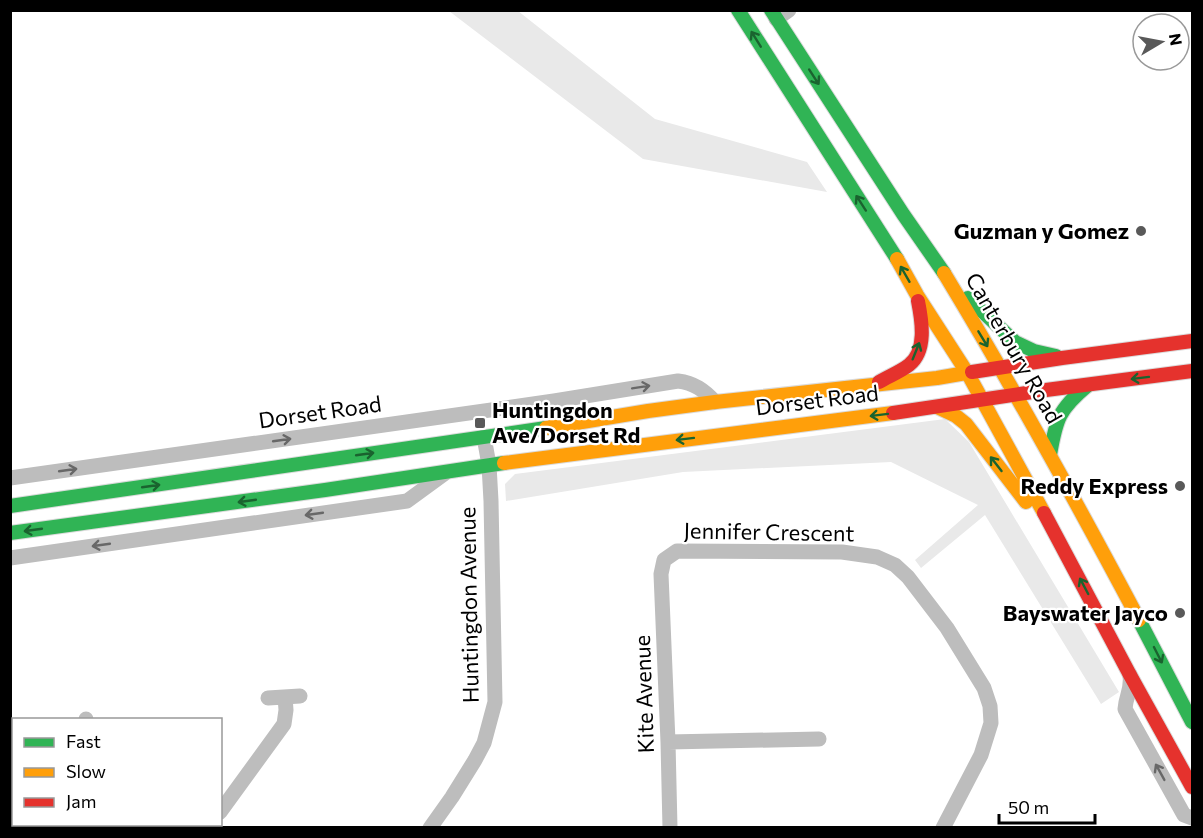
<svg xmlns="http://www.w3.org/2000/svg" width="1203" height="838" font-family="Commissioner,sans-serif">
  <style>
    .green { fill: #e9e9e9 }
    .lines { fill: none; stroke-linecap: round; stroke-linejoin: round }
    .fast-casing { stroke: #dbdbdb; stroke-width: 16 }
    .slow-casing { stroke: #dbdbdb; stroke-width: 16 }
    .jam-casing { stroke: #dbdbdb; stroke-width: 16 }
    .street { stroke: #bdbdbd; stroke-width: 15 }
    .fast { stroke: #30b455; stroke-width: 14 }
    .slow { stroke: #ff9f0a; stroke-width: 14 }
    .jam { stroke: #e5322d; stroke-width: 14 }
    .oneway { stroke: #1a632f }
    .oneway2 { stroke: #686868 }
    .poi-dot { fill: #595959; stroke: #fff; stroke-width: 2 }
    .labels { text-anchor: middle; stroke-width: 4.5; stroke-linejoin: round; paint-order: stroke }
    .poi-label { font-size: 22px; font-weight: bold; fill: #000; stroke: #fff; text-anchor: end }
    .street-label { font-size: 22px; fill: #000; stroke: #fff }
  </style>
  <rect width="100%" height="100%" fill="#fff"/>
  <!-- green -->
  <path class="green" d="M449,11H518L655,119L807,162L827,192L643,159Z
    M945,419L969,442L1119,692L1101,704L985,515L921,568L915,560L978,505L891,462L683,472L506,501L505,484L515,474Z"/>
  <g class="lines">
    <!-- fast casing -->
    <g class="fast-casing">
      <path id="fast" d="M738,10L897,259
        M771,10L903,214L944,273
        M968,298L1015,342L1034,351L1056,356
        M1050,455C1056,419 1059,409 1088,385
        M10,506L546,428
        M10,533L325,490L504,463
        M1139,620L1192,722"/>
    </g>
    <!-- slow casing -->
    <g class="slow-casing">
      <path id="slow" d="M897,259L917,295L968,374L1044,513
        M944,273C1013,387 1077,503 1139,620
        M937,407L956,416L966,424L1026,502
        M546,428L648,411L715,402L937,378L972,372
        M504,463L893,413"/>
    </g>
    <!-- jam casing -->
    <g class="jam-casing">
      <path id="jam" d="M972,372L1062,358L1192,341
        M879,382C889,376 900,372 909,365C927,351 922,321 918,301
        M893,413L1046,390L1192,371
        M1044,513L1130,675L1192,787"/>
    </g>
    <!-- street -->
    <path class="street" d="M776,19L789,10
      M10,478L554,401L678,381C694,383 704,390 715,402
      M10,558L407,501L444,474
      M1130,675C1132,690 1126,695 1125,709L1184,815L1192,818
      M268,698L300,696
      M86,720V719
      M668,742L819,739
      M10,768H14
      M220,812L284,724L286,710L285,697
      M38,828L39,824
      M209,828L211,824
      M430,828L452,797L475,760L484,743L495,702L491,501L489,465L484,437
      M670,828L668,742L661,574L664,560L677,551L842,552L877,557L895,565L908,577L947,628L984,688L990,706L991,723L981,755L943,828"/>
    <!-- fast -->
    <use href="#fast" class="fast"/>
    <!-- slow -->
    <use href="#slow" class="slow"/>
    <!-- jam -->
    <use href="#jam" class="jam"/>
  </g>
  <!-- one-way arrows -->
  <defs><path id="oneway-shaft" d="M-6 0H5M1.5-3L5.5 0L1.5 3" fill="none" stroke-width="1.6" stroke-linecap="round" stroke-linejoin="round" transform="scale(1.5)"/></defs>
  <g class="oneway">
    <use href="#oneway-shaft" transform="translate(756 39) rotate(-122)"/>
    <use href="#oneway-shaft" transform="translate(814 77) rotate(57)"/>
    <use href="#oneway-shaft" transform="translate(861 203) rotate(-123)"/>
    <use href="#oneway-shaft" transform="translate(905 274) rotate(-120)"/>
    <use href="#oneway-shaft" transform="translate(983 339) rotate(59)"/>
    <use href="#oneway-shaft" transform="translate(916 351) rotate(-68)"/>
    <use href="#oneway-shaft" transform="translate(1140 378) rotate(173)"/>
    <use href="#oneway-shaft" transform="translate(879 415) rotate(173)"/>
    <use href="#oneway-shaft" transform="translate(685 439) rotate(173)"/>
    <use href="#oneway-shaft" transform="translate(365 454) rotate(-8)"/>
    <use href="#oneway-shaft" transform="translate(996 464) rotate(-128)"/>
    <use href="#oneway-shaft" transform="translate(151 486) rotate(-8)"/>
    <use href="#oneway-shaft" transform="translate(247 501) rotate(172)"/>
    <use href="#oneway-shaft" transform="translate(33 530) rotate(172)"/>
    <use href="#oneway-shaft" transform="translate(1084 586) rotate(-118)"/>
    <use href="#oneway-shaft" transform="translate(1158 655) rotate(63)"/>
  </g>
  <g class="oneway2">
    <use href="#oneway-shaft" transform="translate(641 387) rotate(-9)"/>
    <use href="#oneway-shaft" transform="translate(282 440) rotate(-8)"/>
    <use href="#oneway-shaft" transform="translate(68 470) rotate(-8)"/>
    <use href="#oneway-shaft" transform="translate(314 514) rotate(172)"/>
    <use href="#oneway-shaft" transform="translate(101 545) rotate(172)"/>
    <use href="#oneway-shaft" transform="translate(1160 772) rotate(-119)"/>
  </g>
  <!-- markers -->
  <g class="poi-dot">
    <circle cx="1141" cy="231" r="6"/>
    <rect x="474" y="417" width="12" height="12" rx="3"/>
    <circle cx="1180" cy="486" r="6"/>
    <circle cx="1180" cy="613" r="6"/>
  </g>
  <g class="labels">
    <!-- poi labels -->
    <g class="poi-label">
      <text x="1129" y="239">Guzman y Gomez</text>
      <text x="492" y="418" text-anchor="start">Huntingdon<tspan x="492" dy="25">Ave/Dorset Rd</tspan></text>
      <text x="1168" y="494">Reddy Express</text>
      <text x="1168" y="621">Bayswater Jayco</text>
    </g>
    <!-- street labels -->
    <g class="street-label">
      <text transform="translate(1014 348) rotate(60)" y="8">Canterbury Road</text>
      <text transform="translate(817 400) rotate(-7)" y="8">Dorset Road</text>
      <text transform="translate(320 412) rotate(-8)" y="8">Dorset Road</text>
      <text transform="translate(769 532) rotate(1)" y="8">Jennifer Crescent</text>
      <text transform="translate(469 605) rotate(-91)" y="8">Huntingdon Avenue</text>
      <text transform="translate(644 694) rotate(-92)" y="8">Kite Avenue</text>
    </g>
  </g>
  <!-- border -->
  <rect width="1203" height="838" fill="none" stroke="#000000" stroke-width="24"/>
  <!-- legend -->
  <rect x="12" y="718" width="210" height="108" fill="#ffffff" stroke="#999999" stroke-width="1.5"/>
  <rect x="24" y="738" width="30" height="9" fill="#30b455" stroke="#999999" stroke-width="1.5"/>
  <text x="66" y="748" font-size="18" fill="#000000">Fast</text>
  <rect x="24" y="768" width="30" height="9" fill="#ff9f0a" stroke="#999999" stroke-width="1.5"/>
  <text x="66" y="778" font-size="18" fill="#000000">Slow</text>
  <rect x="24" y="798" width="30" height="9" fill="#e5322d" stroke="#999999" stroke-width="1.5"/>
  <text x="66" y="808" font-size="18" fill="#000000">Jam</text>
  <!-- north arrow -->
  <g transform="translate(1161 42) rotate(80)"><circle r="28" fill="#ffffff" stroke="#999999" stroke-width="1.5"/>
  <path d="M0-4.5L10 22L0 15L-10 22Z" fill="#595959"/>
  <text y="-9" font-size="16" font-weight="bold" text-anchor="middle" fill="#000000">N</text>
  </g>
  <!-- scale -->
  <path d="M999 814v9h96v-9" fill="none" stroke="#000000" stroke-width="3"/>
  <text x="1008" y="814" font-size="18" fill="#000000" stroke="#ffffff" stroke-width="4.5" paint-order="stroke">50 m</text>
</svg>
